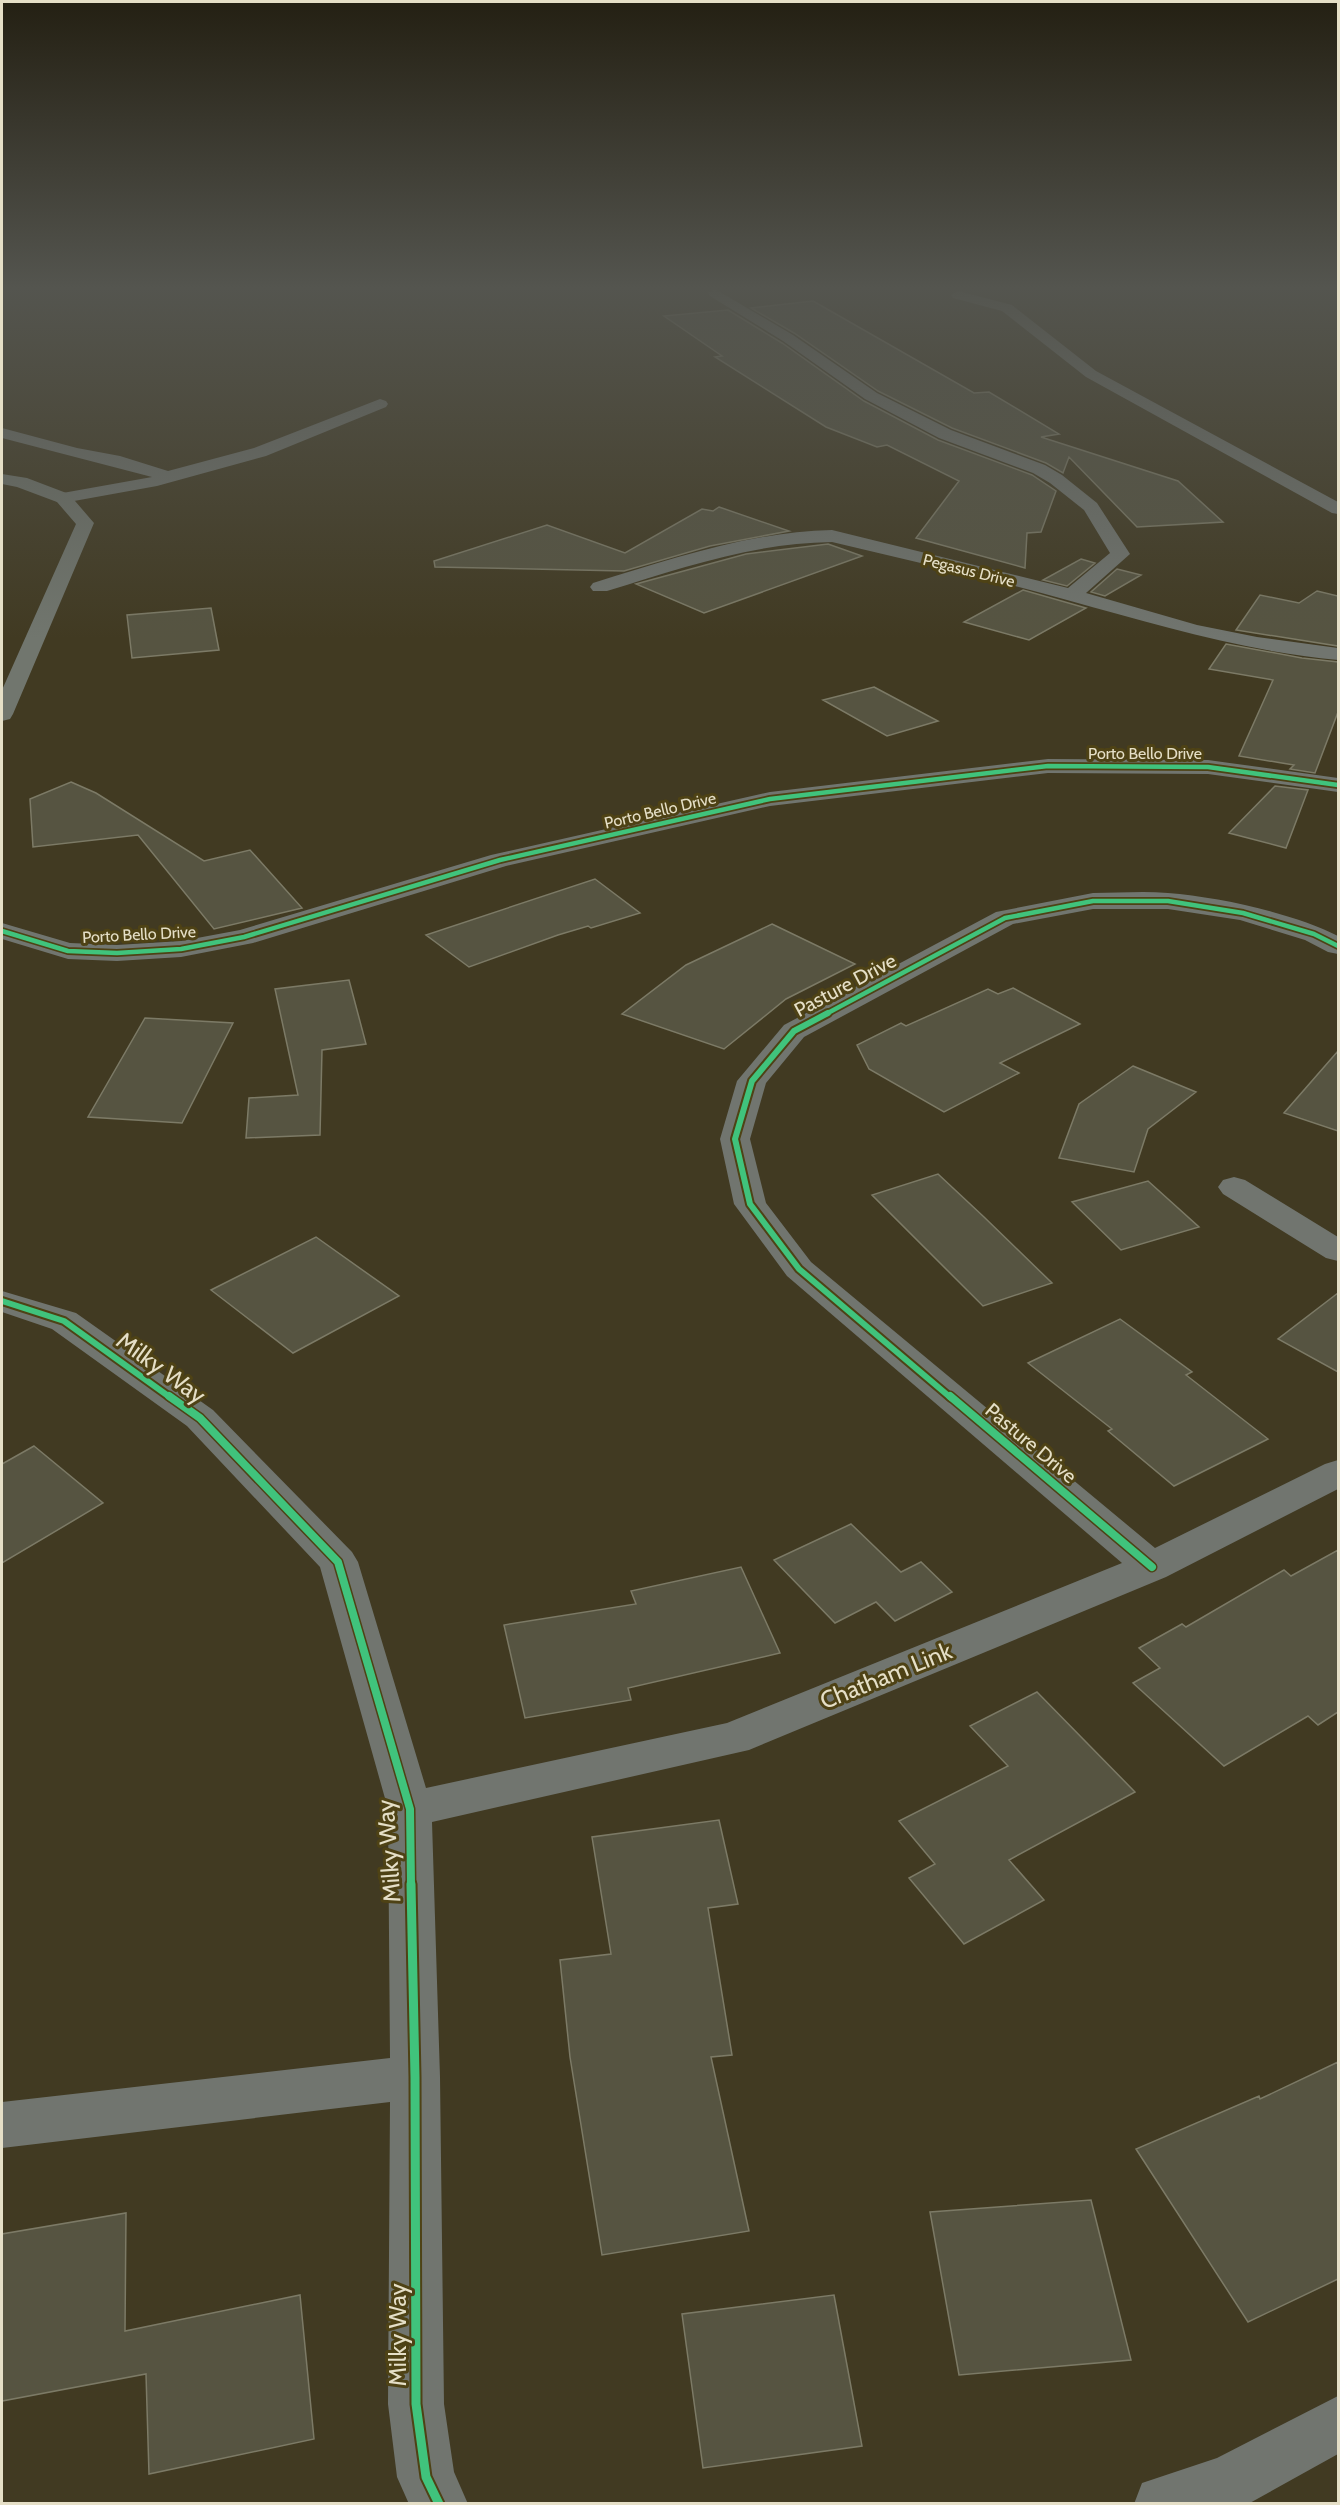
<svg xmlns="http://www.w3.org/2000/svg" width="1340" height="2505" font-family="Cabin,sans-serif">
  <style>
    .building { fill: #565441; stroke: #7c7a66; stroke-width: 1.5 }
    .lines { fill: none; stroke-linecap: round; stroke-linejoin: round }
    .minor { fill: #71756f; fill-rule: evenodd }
    .secondary { fill: #71766e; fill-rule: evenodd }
    .cycleway-far3-casing { stroke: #4e4215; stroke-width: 8 }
    .cycleway-far2-casing { stroke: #4e4215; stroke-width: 10 }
    .cycleway-far1-casing { stroke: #4e4215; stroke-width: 11 }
    .cycleway-casing { stroke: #4e4215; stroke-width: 13 }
    .cycleway-far3 { stroke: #40c37c; stroke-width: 4.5 }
    .cycleway-far2 { stroke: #40c37c; stroke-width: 6 }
    .cycleway-far1 { stroke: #40c37c; stroke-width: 8 }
    .cycleway { stroke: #40c37c; stroke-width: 9 }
    .labels { text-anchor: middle; stroke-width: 6; stroke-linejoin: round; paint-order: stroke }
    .far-street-label { font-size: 16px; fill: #e5dfc7; stroke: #4e4215 }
    .street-label { font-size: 20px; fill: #e5dfc7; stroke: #4e4215 }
    .near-street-label { font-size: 24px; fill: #e5dfc7; stroke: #4e4215 }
  </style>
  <rect width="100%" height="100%" fill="#413a22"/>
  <!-- building -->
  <path class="building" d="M813,301L974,393L989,392L1059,434L1041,437L1178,481L1223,522L1137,527L1069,457L1063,473L1046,463L952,428L878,391L794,333L751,308Z
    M728,310L782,343L864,401L938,440L1032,475L1056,491L1041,532L1027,533L1025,568L916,538L959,481L887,445L877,447L826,427L715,357L722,356L664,316Z
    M719,507L789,531L710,546L624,571L435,567L434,561L547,525L625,553L702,509L713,511Z
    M828,544L862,556L704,613L636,584L746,554Z
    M1081,559L1095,563L1067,586L1043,580Z
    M1117,569L1141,575L1105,596L1091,592Z
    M1023,590L1086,608L1029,640L964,622Z
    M1317,591L1338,596V646L1236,630L1260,595L1299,603Z
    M211,608L219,650L132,658L127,615Z
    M1226,644L1302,658L1338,662V712L1315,773L1290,769L1294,765L1239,756L1273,680L1209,669Z
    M874,687L938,721L887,736L823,700Z
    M71,782L96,793L204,861L250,850L302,908L214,929L138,835L33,847L30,799Z
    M1275,786L1308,790L1286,848L1229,833Z
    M595,879L640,913L591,928L588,926L558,935L469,967L426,935Z
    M772,924L855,964L786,999L724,1049L622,1014L686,965Z
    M349,980L366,1044L322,1050L320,1135L246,1138L249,1098L298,1095L275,989Z
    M1013,988L1080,1024L1000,1063L1019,1073L944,1112L869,1069L857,1045L901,1023L906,1026L988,989L998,994Z
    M145,1018L233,1023L182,1123L88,1117Z
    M1338,1051V1131L1284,1113Z
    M1133,1066L1196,1092L1148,1129L1134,1172L1059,1158L1079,1104Z
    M938,1174L984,1217L1052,1283L983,1306L872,1195Z
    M1148,1181L1199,1227L1121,1250L1072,1202Z
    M316,1237L399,1296L293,1353L211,1290Z
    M1338,1293V1372L1278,1339Z
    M1120,1319L1192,1372L1186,1375L1268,1439L1174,1486L1108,1431L1112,1429L1028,1363Z
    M34,1446L103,1503L2,1563V1464Z
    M851,1524L901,1572L921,1562L952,1592L895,1621L876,1602L835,1623L774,1560Z
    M1338,1550V1712L1318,1725L1308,1716L1224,1766L1133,1683L1160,1668L1139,1648L1182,1624L1186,1627L1284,1570L1291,1576Z
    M741,1567L780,1653L628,1688L631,1700L525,1718L504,1625L636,1604L631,1591Z
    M1037,1692L1135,1792L1009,1860L1044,1900L964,1944L909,1878L935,1864L899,1821L1008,1766L970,1726Z
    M719,1820L738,1904L708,1908L732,2055L711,2057L749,2231L602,2255L570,2057L560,1960L611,1954L592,1837Z
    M1338,2062V2279L1248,2322L1136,2149L1259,2096L1260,2099Z
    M1091,2200L1131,2360L959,2375L930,2212Z
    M126,2213L125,2331L300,2295L314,2439L149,2474L146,2374L2,2401V2234Z
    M834,2295L862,2446L703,2468L682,2314Z"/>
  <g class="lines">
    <!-- minor -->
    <path class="minor" d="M715,289L793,335L877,393L951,430L1045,465L1062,475L1097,503L1130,554L1086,593L1197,625L1257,637L1338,648V660C1243,651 1158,625 1067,600C989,578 910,561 832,542C753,543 682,568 607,591H593L590,587L593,583C672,559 749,532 832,530L1068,588L1110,553L1084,510L1050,483L1033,473L939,438L865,399L783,341L710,296L708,293Z
      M958,291L1012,305L1096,371L1338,502V514L1332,513L1086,377L1002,311L953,298L951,295Z
      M380,399L386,401L388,404L386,407L266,456L157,486L63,503L57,502L54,498L57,494L152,477L2,438V428L77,448L120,456L168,471L254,448Z
      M1048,759L1208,760L1338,778V792L1208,774L1048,773L770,806L506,866L253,943L181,957L117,961L68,959L2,939V923L70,943L117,945L181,941L240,930L491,855L770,792Z
      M1093,893C1118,893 1143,891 1168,893C1219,897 1293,913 1338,936V954L1328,952L1305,940L1240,920L1168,909H1093L1013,924L804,1037L766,1083L750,1139L766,1203L811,1262L1155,1548L1325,1464L1338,1460V1489L1166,1577L749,1750L432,1822L440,2077L444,2404L454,2472L468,2504H409L397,2477L388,2404L390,2102L2,2148V2102L390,2058L388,1809L320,1567L187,1426L52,1329L2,1312V1291L76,1313L213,1410L352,1552L358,1562L426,1788L727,1723L1122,1563L787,1276L734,1204L720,1139L737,1081L784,1025L996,912Z
      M1234,1177L1245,1180L1338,1237V1261L1326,1258L1223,1194L1218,1187L1223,1180Z
      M1338,2396V2454L1248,2504H1134L1142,2483L1217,2458Z"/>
    <!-- secondary -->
    <path class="secondary" d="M2,474L27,478L69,494L94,523L13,714L10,719L2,721V690L76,524L57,502L17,487L2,484Z"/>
    <!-- cycleway-far3 casing -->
    <g class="cycleway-far3-casing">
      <path id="cycleway-far3" d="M2,931L68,951L117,953L181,949L244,937L500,860L770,799L1048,766L1208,767L1338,785
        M826,1014L1005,918L1093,901H1168L1243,913L1314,934L1338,946"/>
    </g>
    <!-- cycleway-far2 casing -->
    <g class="cycleway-far2-casing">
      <path id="cycleway-far2" d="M828,1013L794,1031L752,1081L735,1139L750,1204L799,1269L951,1398
        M2,1301L64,1321L171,1398"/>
    </g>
    <!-- cycleway-far1 casing -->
    <g class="cycleway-far1-casing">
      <path id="cycleway-far1" d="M169,1396L200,1418L338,1562L410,1809L411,1885
        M950,1396L1152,1567"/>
    </g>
    <!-- cycleway casing -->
    <g class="cycleway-casing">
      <path id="cycleway" d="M411,1884L415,2077L416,2404L426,2477L439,2504"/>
    </g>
    <!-- cycleway-far3 -->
    <use href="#cycleway-far3" class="cycleway-far3"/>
    <!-- cycleway-far2 -->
    <use href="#cycleway-far2" class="cycleway-far2"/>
    <!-- cycleway-far1 -->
    <use href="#cycleway-far1" class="cycleway-far1"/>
    <!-- cycleway -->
    <use href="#cycleway" class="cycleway"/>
  </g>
  <!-- sky -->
  <linearGradient id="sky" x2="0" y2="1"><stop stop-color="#242013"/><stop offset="0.45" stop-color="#54554f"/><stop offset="1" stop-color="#54554f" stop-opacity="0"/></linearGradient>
  <rect width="1340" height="639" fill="url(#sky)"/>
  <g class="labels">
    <!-- far-street labels -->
    <g class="far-street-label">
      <text transform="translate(969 570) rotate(14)" y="6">Pegasus Drive</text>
      <text x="1145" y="759">Porto Bello Drive</text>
      <text transform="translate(660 810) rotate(-13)" y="6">Porto Bello Drive</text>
      <text transform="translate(139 934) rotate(-3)" y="6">Porto Bello Drive</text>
    </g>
    <!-- street labels -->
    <g class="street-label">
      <text transform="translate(845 985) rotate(-28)" y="7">Pasture Drive</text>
      <text transform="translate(1031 1443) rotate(40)" y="7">Pasture Drive</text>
    </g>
    <!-- near-street labels -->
    <g class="near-street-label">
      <text transform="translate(161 1368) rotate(36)" y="8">Milky Way</text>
      <text transform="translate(886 1676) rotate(-22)" y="8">Chatham Link</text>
      <text transform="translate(389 1851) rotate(-94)" y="8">Milky Way</text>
      <text transform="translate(398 2335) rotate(-90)" y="8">Milky Way</text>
    </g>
  </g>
  <!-- border -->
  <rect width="1340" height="2505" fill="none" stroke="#e5dfc7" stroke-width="6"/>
</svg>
